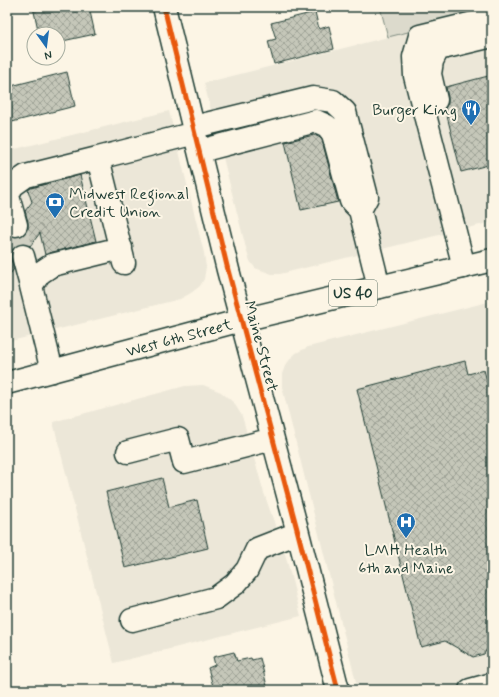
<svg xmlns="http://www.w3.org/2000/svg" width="499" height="697" font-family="Mynerve,sans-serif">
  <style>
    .built { fill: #ece7d8 }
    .green { fill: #dcdacc; stroke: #7e8c80 }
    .building { fill: url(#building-cross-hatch); stroke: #1f3d34 }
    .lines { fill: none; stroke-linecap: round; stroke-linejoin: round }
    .minor-tunnel { stroke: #d0d0c2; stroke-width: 22; stroke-dasharray: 22 11; stroke-linecap: butt }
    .minor-casing { stroke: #1f3d34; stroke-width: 25 }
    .highway-casing { stroke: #1f3d34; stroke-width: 25 }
    .minor { stroke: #fcf5e5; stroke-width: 22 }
    .highway { stroke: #fcf5e5; stroke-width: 22 }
    .cycleway-casing { stroke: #fcf5e5; stroke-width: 8 }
    .cycleway { stroke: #e8590c; stroke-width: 5 }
    .labels { text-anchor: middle; stroke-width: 4; stroke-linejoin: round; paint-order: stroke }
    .shield { fill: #fcf5e5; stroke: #617469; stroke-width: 1 }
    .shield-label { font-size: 15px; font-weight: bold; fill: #1f3d34 }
    .poi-label { font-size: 16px; fill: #1f3d34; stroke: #fcf5e5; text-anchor: end }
    .street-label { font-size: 16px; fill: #1f3d34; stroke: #fcf5e5 }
  </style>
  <defs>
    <pattern id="building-cross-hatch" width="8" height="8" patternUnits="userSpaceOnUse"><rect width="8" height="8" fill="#c5c7b9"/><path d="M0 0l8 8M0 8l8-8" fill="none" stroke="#9fa397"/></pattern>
  </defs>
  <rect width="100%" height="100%" fill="#fcf5e5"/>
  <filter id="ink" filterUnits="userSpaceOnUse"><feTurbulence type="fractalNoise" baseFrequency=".025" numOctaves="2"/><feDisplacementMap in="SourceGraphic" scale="8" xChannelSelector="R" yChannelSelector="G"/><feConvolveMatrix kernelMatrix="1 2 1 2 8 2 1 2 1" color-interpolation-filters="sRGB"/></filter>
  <g filter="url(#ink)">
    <!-- built -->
    <path class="built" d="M492,11V222L280,274H272L255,268L250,261L247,252L204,83Z
      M169,111L204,253L206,267L204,279L200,286L191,293L180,299L7,342V151Z
      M492,301V690H358L282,387V374L285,366L291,358L296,353L308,347Z
      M203,385L221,392L234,403L242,416L264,493L286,557L301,616L114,663L53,422L185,386Z"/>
    <!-- green -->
    <path class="green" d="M380,7H492V11L388,37Z"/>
    <!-- building -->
    <path class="building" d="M33,7H89L95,34L58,42V34H39Z
      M315,12L319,29L329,26L334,49L274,64L268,41L276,39L271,23Z
      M67,72L75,106L12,122L7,99V87Z
      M492,75V164L461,172L445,108L448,103V98L446,87Z
      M314,135L319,137L322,140L338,202L301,210L285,142Z
      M80,175L96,241L49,253L45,255L40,233L30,246L26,244H20L14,247L11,253V259L14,269L7,278V237L8,235L13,237H20L25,233L28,229V222L25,211L32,202L28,190L31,188Z
      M465,361L468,374L484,370L492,400V641L484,654L473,657L445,641L421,647L357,389Z
      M162,478L169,507L197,500L208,548L125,568L106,492Z
      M234,652L237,661L251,658L252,660L260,658L268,690H214L208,668L215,665L213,657Z"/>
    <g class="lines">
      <!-- minor-tunnel -->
      <path class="minor-tunnel" d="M16,225L23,256"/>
      <!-- minor casing -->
      <g class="minor-casing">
        <path id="minor" d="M164,7L228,270L298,533L338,690
          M436,100L430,74L432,61L438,49L492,36
          M194,127L313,98L333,101L345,112L367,197L360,210L379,287
          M200,151L316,121L327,126L333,134L351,201L360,210
          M16,225L8,196L12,186L26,176L98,158
          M23,256L31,286
          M124,263L98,158L195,133
          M464,267L415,76L414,57L420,36L482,21L492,22
          M52,371L31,286L40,273L52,265L121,248
          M128,452L178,439L184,462L273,439
          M132,620L216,598L235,584L247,570L257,549L298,533
          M470,690L492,684"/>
      </g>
      <!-- highway casing -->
      <g class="highway-casing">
        <g id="highway">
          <path id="s1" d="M7,383L242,320L492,260"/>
        </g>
      </g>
      <!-- minor -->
      <use href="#minor" class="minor"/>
      <!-- highway -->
      <use href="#highway" class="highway"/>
      <!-- cycleway casing -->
      <g class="cycleway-casing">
        <path id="cycleway" d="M164,7L228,270L298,533L338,690"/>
      </g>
      <!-- cycleway -->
      <use href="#cycleway" class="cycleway"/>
    </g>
  </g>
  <!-- icons -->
  <defs>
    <g id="restaurant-pin" transform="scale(1)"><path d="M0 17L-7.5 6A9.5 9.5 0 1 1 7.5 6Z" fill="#1f6fb2" stroke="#fcf5e5"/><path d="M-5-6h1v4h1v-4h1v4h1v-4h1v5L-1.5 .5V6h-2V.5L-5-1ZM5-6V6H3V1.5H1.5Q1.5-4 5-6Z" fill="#fff"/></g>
    <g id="bank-pin" transform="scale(1)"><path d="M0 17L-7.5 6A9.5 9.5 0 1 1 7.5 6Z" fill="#1f6fb2" stroke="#fcf5e5"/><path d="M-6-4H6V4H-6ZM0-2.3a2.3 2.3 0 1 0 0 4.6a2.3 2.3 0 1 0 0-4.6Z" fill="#fff"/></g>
    <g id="hospital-pin" transform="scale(1)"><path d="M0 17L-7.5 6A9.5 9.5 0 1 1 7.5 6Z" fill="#1f6fb2" stroke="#fcf5e5"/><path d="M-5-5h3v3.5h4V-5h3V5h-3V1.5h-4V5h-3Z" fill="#fff"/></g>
  </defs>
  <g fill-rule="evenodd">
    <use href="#restaurant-pin" x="471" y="109"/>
    <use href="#bank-pin" x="55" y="202"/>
    <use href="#hospital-pin" x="406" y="522"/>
  </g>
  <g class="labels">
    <!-- shield labels -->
    <rect class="shield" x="329" y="280" width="48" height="26" rx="3"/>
    <g class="shield-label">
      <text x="353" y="298">US 40</text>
    </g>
    <!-- poi labels -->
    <g class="poi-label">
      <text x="457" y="115">Burger King</text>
      <text x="69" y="199" text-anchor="start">Midwest Regional<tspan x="69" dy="18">Credit Union</tspan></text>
      <text x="406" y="555" text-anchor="middle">LMH Health<tspan x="406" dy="18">6th and Maine</tspan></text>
    </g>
    <!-- street labels -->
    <g class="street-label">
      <text dy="6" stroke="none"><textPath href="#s1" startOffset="178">West 6th Street</textPath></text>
      <text transform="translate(262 346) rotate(75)" y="6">Maine Street</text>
    </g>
  </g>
  <!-- margin -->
  <rect width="499" height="697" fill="none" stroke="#fcf5e5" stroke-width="24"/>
  <rect x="12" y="12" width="475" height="673" fill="none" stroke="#1f3d34" stroke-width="1.5" filter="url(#ink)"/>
  <!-- north arrow -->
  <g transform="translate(46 46) rotate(166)"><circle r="19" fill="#fcf5e5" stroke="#a4ab9e"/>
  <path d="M0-3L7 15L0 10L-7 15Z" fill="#1f6fb2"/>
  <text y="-6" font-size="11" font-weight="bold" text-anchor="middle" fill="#1f3d34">N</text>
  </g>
</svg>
